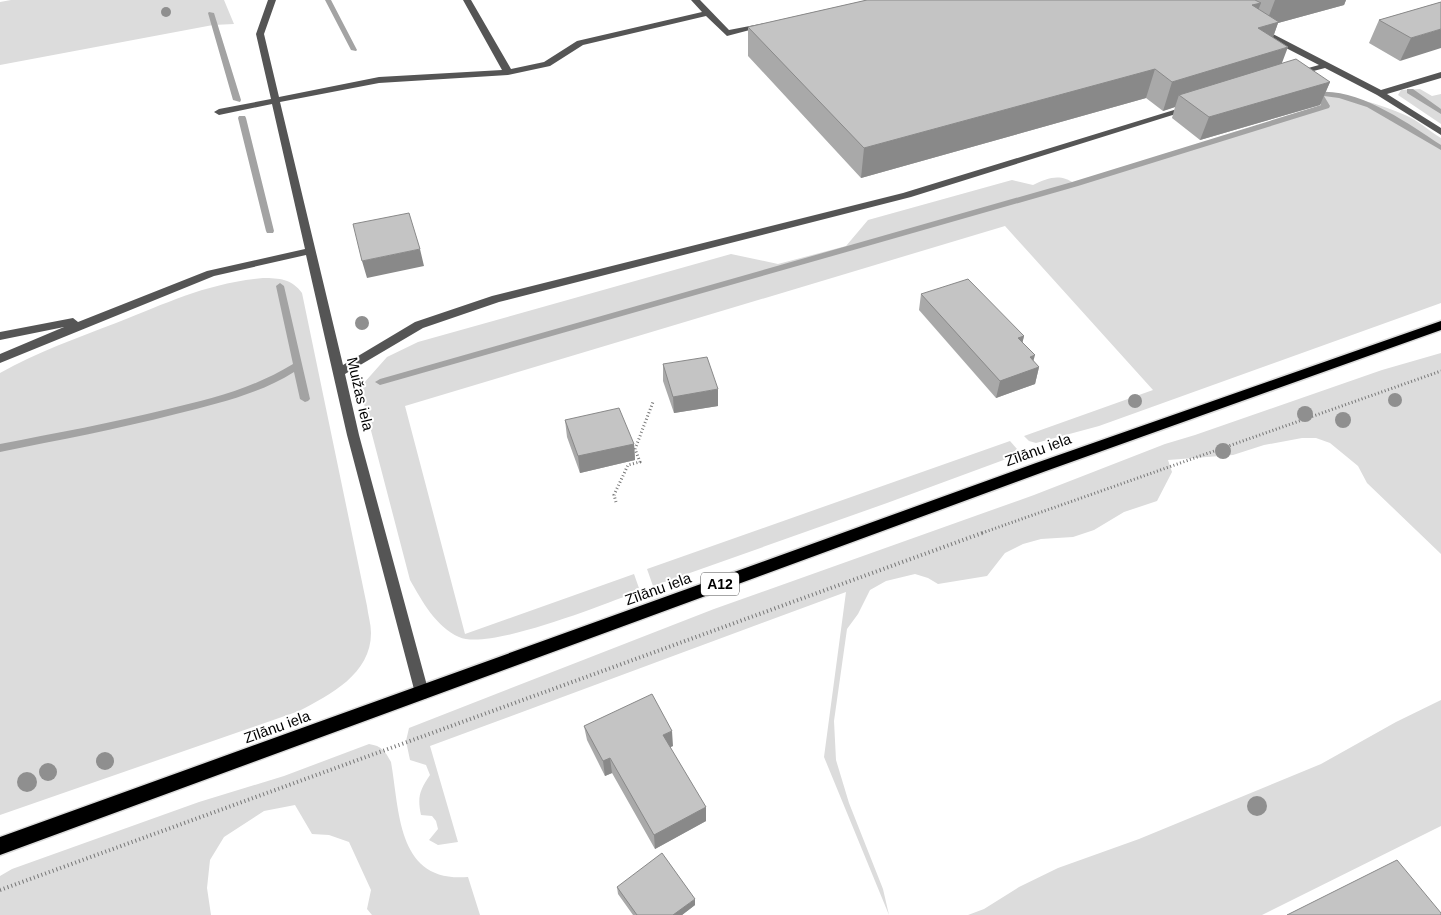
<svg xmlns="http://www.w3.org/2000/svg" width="1441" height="915" font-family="Helvetica,sans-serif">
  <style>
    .green { fill: #dcdcdc }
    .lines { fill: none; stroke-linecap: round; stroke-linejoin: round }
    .stream { fill: #a3a3a3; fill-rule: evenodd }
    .highway-casing { stroke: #dbdbdb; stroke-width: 3 }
    .path-far1 { stroke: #777; stroke-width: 3; stroke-dasharray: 1 2.5; stroke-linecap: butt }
    .path { stroke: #777; stroke-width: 4; stroke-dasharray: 1 3; stroke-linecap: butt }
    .minor { fill: #555; fill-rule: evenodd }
    .highway { fill: #000; fill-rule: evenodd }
    .tree { fill: #8f8f8f }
    .wall { fill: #a9a9a9 }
    .shaded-wall { fill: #898989 }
    .building { fill: #c4c4c4; stroke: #898989 }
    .labels { text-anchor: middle; stroke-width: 4; stroke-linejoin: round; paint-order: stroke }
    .shield { fill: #fff; stroke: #4c4c4c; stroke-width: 1 }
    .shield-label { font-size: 14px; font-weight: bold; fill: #000 }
    .street-label { font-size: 15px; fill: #000; stroke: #fff }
  </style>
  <rect width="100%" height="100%" fill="#fff"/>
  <!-- green -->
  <path class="green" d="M11,0H224L234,24L213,25L0,65V2Z
    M1420,89L1432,96L1441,94V124L1398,95L1401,90Z
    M1322,94C1349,95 1380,104 1405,115C1418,120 1429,131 1441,138V303L1099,426L1036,443L1029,441L1024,436L1153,390L1005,226L405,406L465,634L634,574L640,591C606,603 490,651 459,637C436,627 422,601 410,580L363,400V384L387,357L418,342L731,254L778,264L846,246L868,220L1012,180L1033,185C1048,178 1060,173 1075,184L1326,106L1319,97Z
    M263,278C279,278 292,279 302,293L367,606C368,615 371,624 371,633C371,674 330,695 299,711L0,815V373C37,352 77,338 116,323C170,302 204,284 263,278Z
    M1441,353V554L1367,483L1358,466L1330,443L1316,438H1302L1264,445L1233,455L1168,460L1172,472L1157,501L1124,512L1094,530L1073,537L1041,539L1023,544L1005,553L987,576L938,584L928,578L915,574L886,581L870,590L858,614L847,629L834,721L836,760L849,803L883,889L889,915L824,757L846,592L430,746L458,842L438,845L429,840L438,829L436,821L432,816L421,815C417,796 420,790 430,775L426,765L410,760L406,741L409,728L714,609L1034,495L1165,444L1195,435L1382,370Z
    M1010,441L1017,449L1009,458L887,503L653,586L647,569Z
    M1441,700V826L1262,915H968L984,909L1019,887L1058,868L1139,839L1321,764L1396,722Z
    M369,744C382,746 385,751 391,762C400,813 397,883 468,877L480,915H372L367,909L371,890L349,842L329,835L312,834L295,805L264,811L224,837L210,860L207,888L211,915H0V876L12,869L199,802L284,776Z"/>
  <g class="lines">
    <!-- stream -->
    <path class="stream" d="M325,0H331L357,50L356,51L351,50Z
      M209,12L214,13L241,100L240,102L233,100L208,13Z
      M1407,89H1413L1441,109V114L1407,93Z
      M1319,92C1359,88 1409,124 1441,145V150L1367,107L1339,98L1324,96L1330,106L1329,108L1078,186L380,385L375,382L380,379L1072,182L1321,105L1315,97Z
      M239,116H245L246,118L274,231L273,233H267L266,231L238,118Z
      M280,283L284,286L310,399L308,401L305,402L300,399L294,372C259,394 217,404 176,414C118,429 59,440 0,452V444C56,433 112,423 168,409C211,399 254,388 293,364L276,286Z"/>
    <!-- highway casing -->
    <g class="highway-casing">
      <path id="highway" d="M1441,321V330L1046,471L0,855V837L1036,463Z"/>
    </g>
    <!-- path-far1 -->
    <path class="path-far1" d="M616,502L614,495L628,465L640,462L635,449L653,402
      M982,533L1441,371"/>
    <!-- path -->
    <path class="path" d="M0,890L985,532"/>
    <!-- minor -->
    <path class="minor" d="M268,0H276L264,34L279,97L379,77L502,70L463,0H471L511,69L544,62L577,41L702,12L691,0H700L729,30L765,23L769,25L727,36L706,16L583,45L550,66L508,75L379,83L280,102L343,365L415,322L492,296L903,193L1187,106L1190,105L1195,108L911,197L499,302L423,328L345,374L359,435L429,693L427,698L422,699L417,698L415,693L347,435L306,255L214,276L0,363V354L64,327L0,340V332L73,318L78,322L207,271L305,249L272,104L219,115L214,112L219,109L271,99L256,34Z
      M1257,29H1263L1381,90L1441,72V78L1387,94L1441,128V135L1377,95L1325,68L1294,76V72L1319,65L1257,33Z"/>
    <!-- highway -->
    <use href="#highway" class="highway"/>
  </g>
  <!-- trees -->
  <g class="tree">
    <circle cx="166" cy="12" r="5"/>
    <circle cx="362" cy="323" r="7"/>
    <circle cx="1395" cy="400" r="7"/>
    <circle cx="1135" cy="401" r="7"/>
    <circle cx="1305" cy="414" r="8"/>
    <circle cx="1343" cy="420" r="8"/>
    <circle cx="1223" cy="451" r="8"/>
    <circle cx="105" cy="761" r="9"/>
    <circle cx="48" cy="772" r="9"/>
    <circle cx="27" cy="782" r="10"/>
    <circle cx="1257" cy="806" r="10"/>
  </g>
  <!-- wall -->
  <path class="wall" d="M867,0H1346L1344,5L1278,23L1273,37L1282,63L1330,82L1320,105L1200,140L1172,118L1175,107L1163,111L1146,98L861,178L748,56V27Z
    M1441,2L1400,61L1369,43L1379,20Z
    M921,294L1024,336L1022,343L1033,361L1039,367L1035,384L996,398L919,310Z
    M663,364L718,406L674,413L663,381Z
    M565,420L634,444L635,460L580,473L567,437Z
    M584,726L673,746L670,747L706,821L655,849L612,773L605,776L587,740Z
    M617,887L695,905L682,915H633L618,894Z"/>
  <!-- shaded-wall -->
  <path class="shaded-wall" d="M1275,0H1346L1344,5L1278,23L1268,51L1258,28L1265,26Z
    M1261,3L1250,31L1252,5Z
    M1441,29V48L1400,61L1411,38Z
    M1288,47L1277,76L1179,95L1175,107L1163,111L1172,82Z
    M1155,69L1146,98L861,178L864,148Z
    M1330,82L1320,105L1200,140L1209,117Z
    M420,249L424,266L367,278L362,261Z
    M1024,336L1020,353L1018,338Z
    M1035,355L1031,370L1039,367L1035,384L996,398L1000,381L1030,357Z
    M718,389V406L674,413L673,397Z
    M634,444L635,460L580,473L578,456Z
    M672,731L673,746L664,750L663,735Z
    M610,758L612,773L605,776L603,761Z
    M706,807V821L655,849L654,835Z
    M695,899V905L682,915H673Z"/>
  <!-- building -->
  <path class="building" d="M867,0H1255L1261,3L1252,5L1279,22L1258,28L1288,47L1172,82L1155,69L864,148L748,27Z
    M1441,2V29L1411,38L1379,20Z
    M1296,59L1330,82L1209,117L1179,95Z
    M409,213L420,249L362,261L353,224Z
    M968,279L1024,336L1018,338L1035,355L1030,357L1039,367L1000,381L921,294Z
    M707,357L718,389L673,397L663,364Z
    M619,408L634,444L578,456L565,420Z
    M652,694L672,731L663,735L706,807L654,835L610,758L603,761L584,726Z
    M662,853L695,899L673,915H637L617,887Z
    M1397,860L1441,913V915H1287Z"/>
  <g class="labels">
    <!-- shield labels -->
    <rect class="shield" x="701" y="572.5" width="38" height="23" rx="4"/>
    <g class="shield-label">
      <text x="720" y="589">A12</text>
    </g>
    <!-- street labels -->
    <g class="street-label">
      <text transform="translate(360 394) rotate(77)" y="5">Muižas iela</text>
      <text transform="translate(1038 450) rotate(-20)" y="5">Zīlānu iela</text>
      <text transform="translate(658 589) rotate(-20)" y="5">Zīlānu iela</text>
      <text transform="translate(277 727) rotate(-20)" y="5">Zīlānu iela</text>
    </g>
  </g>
</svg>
